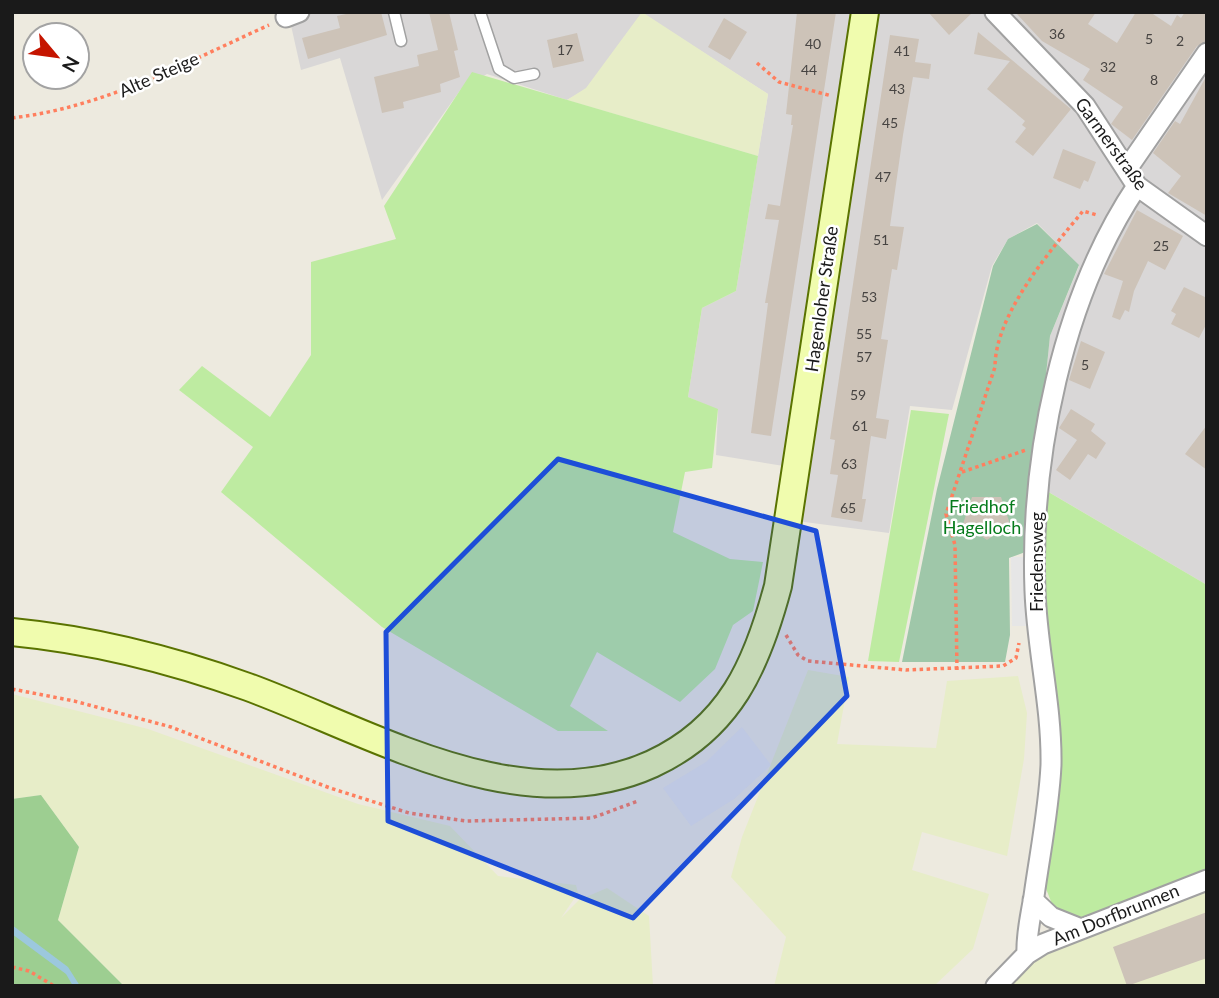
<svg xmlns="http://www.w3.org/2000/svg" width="1219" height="998" font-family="Lato,sans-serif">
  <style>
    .residential { fill: #d9d7d7 }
    .farmland { fill: #e7edc8 }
    .grass { fill: #beeba1 }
    .forest { fill: #9dce91 }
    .cemetery { fill: #9fc7a9 }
    .parking { fill: #e6e6e6 }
    .water { fill: #9cc8dd }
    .building { fill: #cdc3b8 }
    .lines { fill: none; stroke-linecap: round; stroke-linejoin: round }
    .lane-casing { stroke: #a1a1a1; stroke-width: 13 }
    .street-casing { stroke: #a1a1a1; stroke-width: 23 }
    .secondary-casing { stroke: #5a7300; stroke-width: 30 }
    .path { stroke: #ff7f5e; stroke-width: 3.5; stroke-dasharray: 3.5 3.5; stroke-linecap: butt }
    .lane { stroke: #fff; stroke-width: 10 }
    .street { stroke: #fff; stroke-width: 19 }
    .secondary { stroke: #f0fcae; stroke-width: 26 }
    .marked { fill: #1d4ed8; fill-opacity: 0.2; stroke: #1d4ed8; stroke-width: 5; stroke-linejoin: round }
    .labels { text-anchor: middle; stroke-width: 5; stroke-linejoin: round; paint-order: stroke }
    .number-label { font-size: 14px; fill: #474442 }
    .street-label { font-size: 18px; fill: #1a1a1a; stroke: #fff }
    .park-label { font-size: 18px; fill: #067b1c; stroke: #fff }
  </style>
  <rect width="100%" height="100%" fill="#edeadf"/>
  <!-- residential -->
  <path class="residential" d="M288,12H1207V585L1035,484L1050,336L1079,266L1037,223L1008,239L992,266L952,410L910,406L889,533L789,520L796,468L716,455L718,410L688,397L702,308L736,291L768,94L642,13L586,89L567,100L487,74L461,89L382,200L340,58L301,70Z"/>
  <!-- farmland -->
  <path class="farmland" d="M642,12L768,94L758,156L567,100L586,88Z
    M808,670L849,677L837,744L936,748L947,681L1018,676L1027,713L1024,759L1007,856L922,832L912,870L989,894L973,949L934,986H774L786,937L731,877L742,837Z
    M12,694L148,729L358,804L450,826L498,876L576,885L578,893L561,918L579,900L607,888L649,916L653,986H124L58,920L79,847L41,795L12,799Z
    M1207,887V986H1004L1031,958Z"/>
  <!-- grass -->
  <path class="grass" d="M472,72L758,156L736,291L702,308L688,397L718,409L712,468L685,472L673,532L730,559L763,562L753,611L733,625L715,669L680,702L597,652L570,706L608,731H558L382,627L221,492L253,447L179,390L202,366L270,417L311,355V262L396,239L384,206Z
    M911,410L949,414L899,662L868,661Z
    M1045,490L1207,585V874L1084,919L1054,909L1041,876L1056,768L1041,629Z"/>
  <!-- forest -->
  <path class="forest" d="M41,795L79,847L58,920L124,986H12V799Z"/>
  <!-- cemetery -->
  <path class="cemetery" d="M1037,224L1079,265L1050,336L1028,551L1009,558L1010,635L1005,662H902L937,489L993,266L1008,239Z"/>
  <!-- parking -->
  <path class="parking" d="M1011,557H1027L1029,626H1012Z
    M742,727L771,765L734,799L691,826L663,788L706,762Z"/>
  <!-- water -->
  <path class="water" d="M12,925L68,967L80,986H73L66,974L12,934Z"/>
  <!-- building -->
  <path class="building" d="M355,12H381L387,35L308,59L302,38L340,28L337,16Z
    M429,12H449L458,50L454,51L460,77L440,84L441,92L403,102L404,108L382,113L374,77L419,66L417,55L438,50Z
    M797,12H836L771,436L751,433L768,303H765L779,220L765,219L768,204L780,206L793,125H791L792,115L786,114Z
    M928,12H973L949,35Z
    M1015,12H1096L1088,24L1117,43L1136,12H1150L1171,26L1177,15L1181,18L1185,12H1207V41L1197,46L1132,140L1111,124L1123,107L1083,80L1090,69L1042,41Z
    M724,18L747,32L730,60L708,47Z
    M978,32L1071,109L1033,156L1015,142L1026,128L1022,125L1025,121L987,89L1010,61L974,54Z
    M577,33L584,61L553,68L547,40Z
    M890,35L919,39L915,62L931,64L929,79L913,77L903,135L890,226L904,227L897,270L892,269L881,339L888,340L876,418L889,420L886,439L871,436L862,499H866L862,522L831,517L838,475L830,474L835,440L830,439Z
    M1207,75V216L1168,193L1181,176L1153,153L1175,121L1180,124Z
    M1063,149L1096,162L1088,182L1084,180L1080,189L1053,178Z
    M1137,210L1183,236L1165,270L1148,261L1134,291L1129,312L1125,310L1120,320L1112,317L1123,281L1104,274Z
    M1184,287L1207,298V323L1199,338L1171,324L1176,314L1171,311Z
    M1081,341L1105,352L1090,389L1069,380Z
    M1071,409L1095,424L1091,431L1106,443L1096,459L1088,454L1070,480L1056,470L1077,440L1059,428Z
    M1207,425V470L1185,454Z
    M972,497H1001L1010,524L987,540L963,524Z
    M1207,912V958L1127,986L1113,947Z"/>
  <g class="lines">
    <!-- lane casing -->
    <g class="lane-casing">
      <path id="lane" d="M394,12L401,41
        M480,12L499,69L514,78L534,74"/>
    </g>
    <!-- street casing -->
    <g class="street-casing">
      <path id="street" d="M995,12L1085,106L1137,186L1207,236
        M286,17L299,12
        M1127,169L1207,53
        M1033,900L1051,917L1081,929
        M1027,954C1026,934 1031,915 1034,896C1040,853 1049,808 1051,765C1052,706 1037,649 1035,591C1030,458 1062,298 1137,186
        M996,986L1027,954L1043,944L1207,880"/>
    </g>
    <!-- secondary casing -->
    <g class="secondary-casing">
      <path id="secondary" d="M12,632C95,640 170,659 248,687C371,732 520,824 652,764C730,728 757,665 778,586L865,12"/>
    </g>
    <!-- path -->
    <path class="path" d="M757,63L779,82L832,96
      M12,118C105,107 185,63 269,25
      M962,472L1026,450
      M786,635L798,655L808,661L906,670L1003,666L1016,658L1019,643
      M957,670L955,545L946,514L995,367C995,314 1051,250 1083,211L1097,215
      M12,689L74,701L171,727L330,788L409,813L466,821L592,818L638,801
      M12,967L29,971L54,986"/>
    <!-- lane -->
    <use href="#lane" class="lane"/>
    <!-- street -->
    <use href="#street" class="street"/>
    <!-- secondary -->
    <use href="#secondary" class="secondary"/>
  </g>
  <!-- marked area -->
  <path class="marked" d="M558,459L816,531L847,696L633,918L388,821L386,632Z"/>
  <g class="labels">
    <!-- number labels -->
    <g class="number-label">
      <text x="1057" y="39">36</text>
      <text x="1149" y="44">5</text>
      <text x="1180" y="46">2</text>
      <text x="813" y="49">40</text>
      <text x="565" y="55">17</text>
      <text x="902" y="56">41</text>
      <text x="1108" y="72">32</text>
      <text x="809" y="75">44</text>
      <text x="1154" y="85">8</text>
      <text x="897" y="94">43</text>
      <text x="890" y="128">45</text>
      <text x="883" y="182">47</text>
      <text x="881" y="245">51</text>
      <text x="1161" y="251">25</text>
      <text x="869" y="302">53</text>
      <text x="864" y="339">55</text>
      <text x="864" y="362">57</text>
      <text x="1085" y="370">5</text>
      <text x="858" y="400">59</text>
      <text x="860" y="431">61</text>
      <text x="849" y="469">63</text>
      <text x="848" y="513">65</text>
    </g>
    <!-- street labels -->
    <g class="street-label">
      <text transform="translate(159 75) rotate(-24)" y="6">Alte Steige</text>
      <text transform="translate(1111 144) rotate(54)" y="6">Garmerstraße</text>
      <text transform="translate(822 299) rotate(-82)" y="6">Hagenloher Straße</text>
      <text transform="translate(1037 562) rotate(-90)" y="6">Friedensweg</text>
      <text transform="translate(1116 915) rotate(-22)" y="6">Am Dorfbrunnen</text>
    </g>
    <!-- park labels -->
    <g class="park-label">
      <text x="982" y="513">Friedhof<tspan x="982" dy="21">Hagelloch</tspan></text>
    </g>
  </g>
  <!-- border -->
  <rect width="1219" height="998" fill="none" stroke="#1a1a1a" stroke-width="28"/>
  <!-- north arrow -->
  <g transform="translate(56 56) rotate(119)"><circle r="33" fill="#ffffff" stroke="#a3a3a3" stroke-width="2"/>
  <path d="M0-5L12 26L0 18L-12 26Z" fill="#c51500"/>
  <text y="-10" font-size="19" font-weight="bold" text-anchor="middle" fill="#1a1a1a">N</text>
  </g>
</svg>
